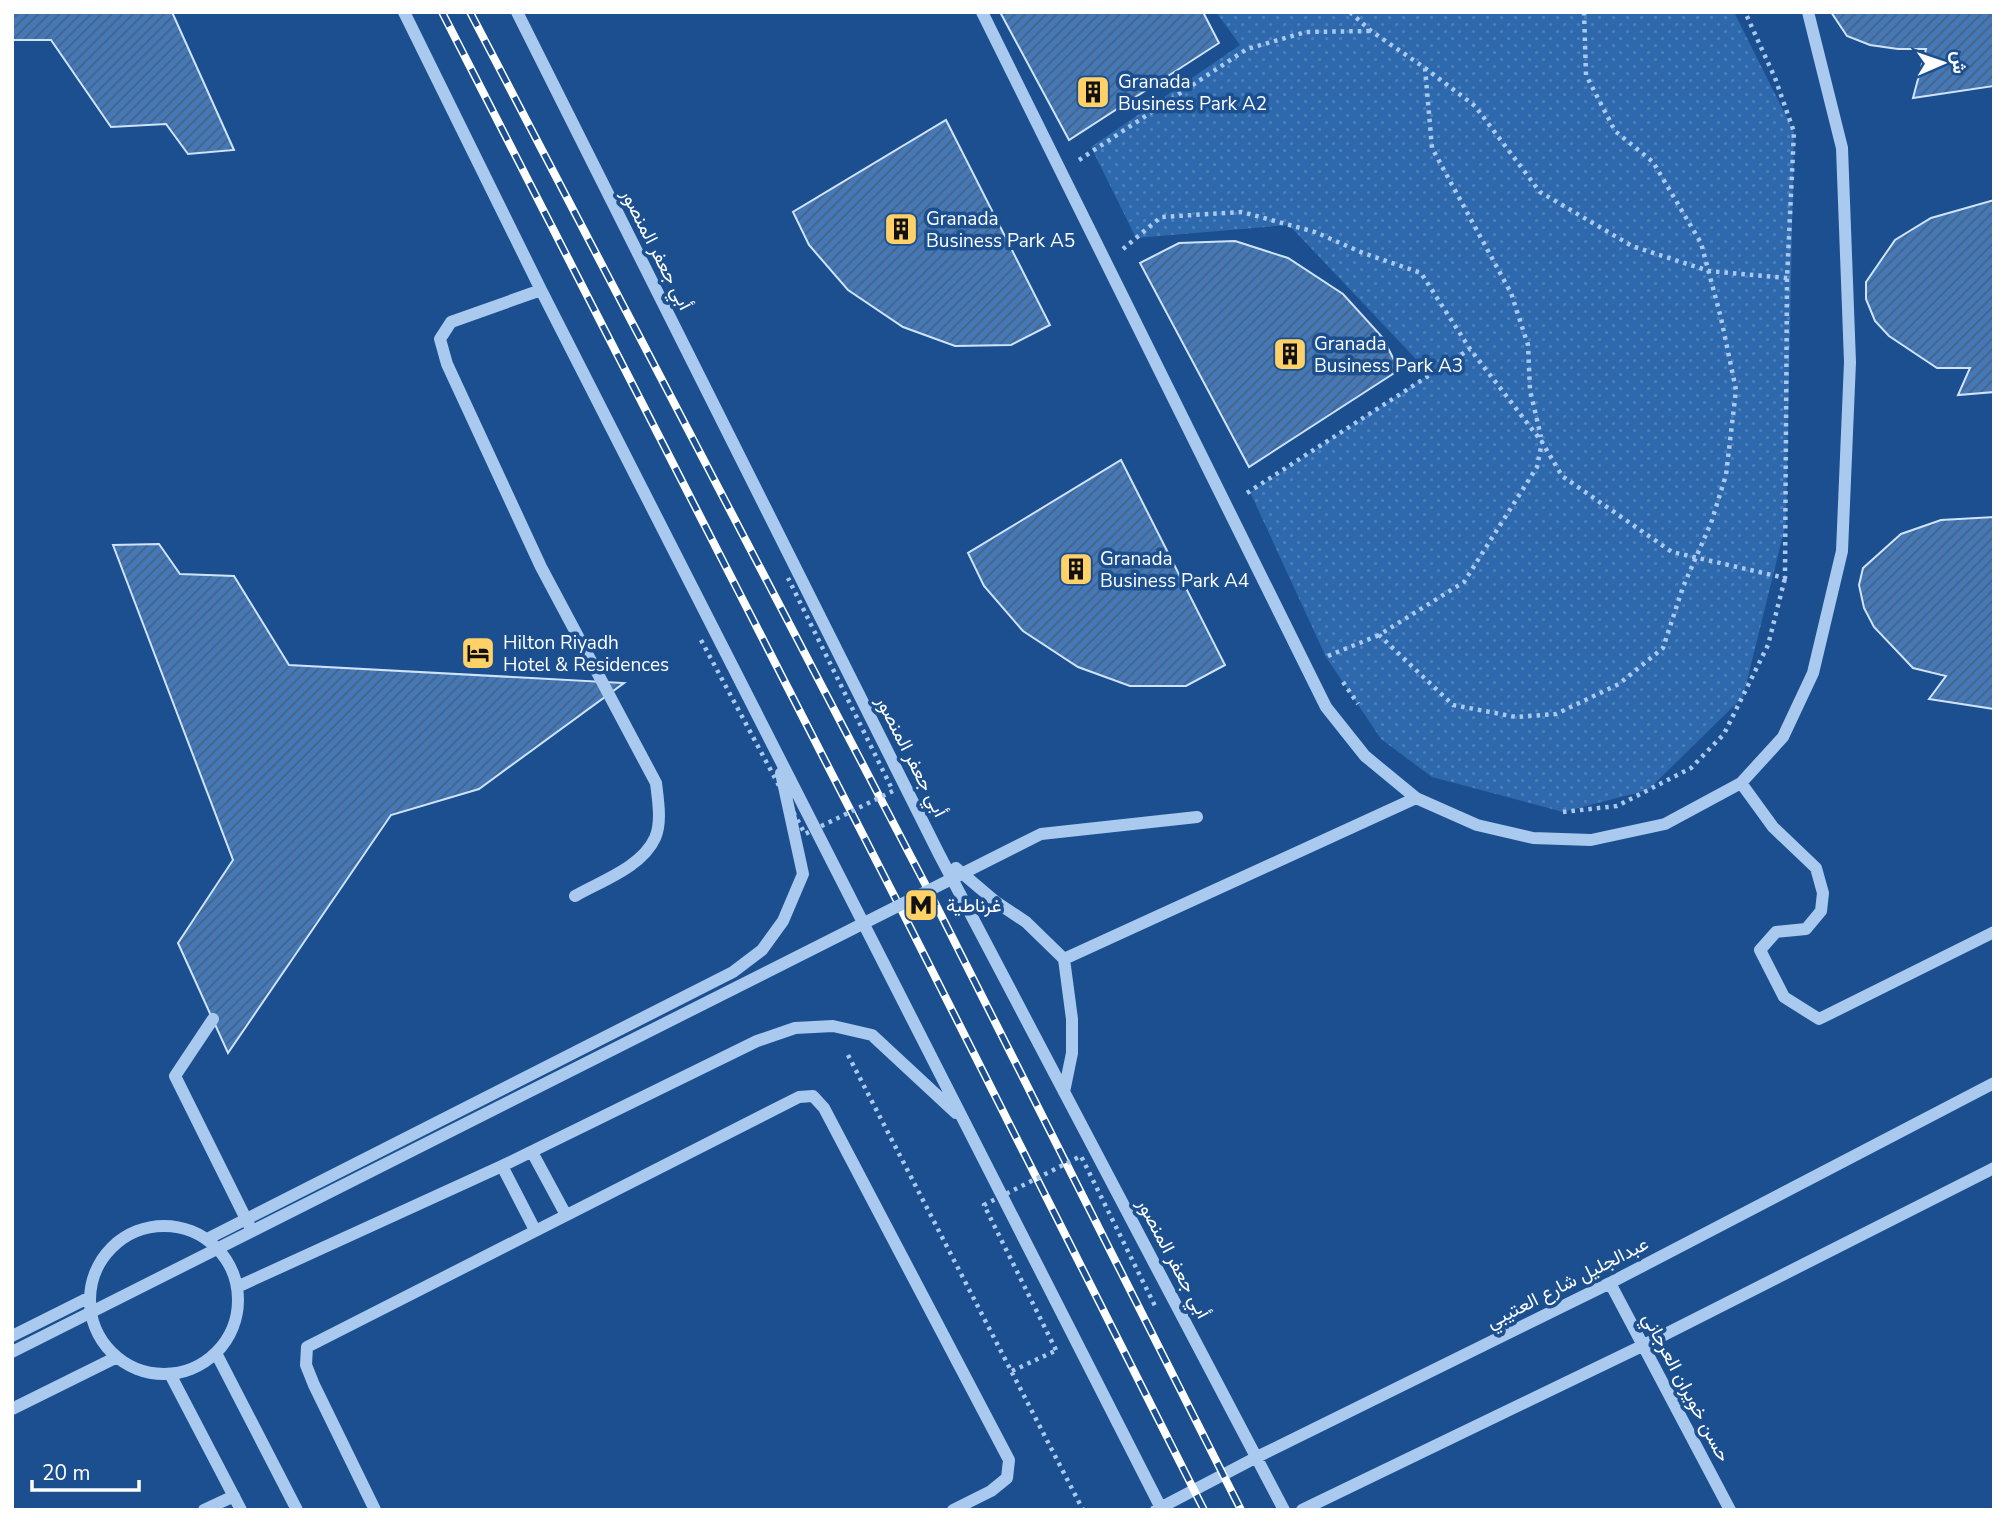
<svg xmlns="http://www.w3.org/2000/svg" width="2006" height="1522" font-family="'Nunito Sans',Vazirmatn,sans-serif">
  <style>
    .park { fill: url(#park-dots) }
    .building { fill: url(#building-hatch); stroke: #cfe3fa; stroke-width: 2 }
    .lines { fill: none; stroke-linecap: round; stroke-linejoin: round }
    .path { stroke: #a9c9ee; stroke-width: 4.5; stroke-dasharray: 3.5 5; stroke-linecap: butt }
    .minor { stroke: #a9c9ee; stroke-width: 12 }
    .rail-casing { stroke: #fff; stroke-width: 8 }
    .rail { stroke: #1b4f8f; stroke-width: 5; stroke-dasharray: 16; stroke-linecap: butt }
    .path-bridge { stroke: #a9c9ee; stroke-width: 4.5; stroke-dasharray: 3.5 5; stroke-linecap: butt }
    .minor-bridge { stroke: #a9c9ee; stroke-width: 12 }
    .labels { text-anchor: middle; stroke-width: 7; stroke-linejoin: round; paint-order: stroke }
    .poi-label { font-size: 19px; fill: #fff; stroke: #1b4f8f; text-anchor: start }
    .street-label { font-size: 19px; fill: #fff; stroke: #1b4f8f }
  </style>
  <defs>
    <pattern id="park-dots" width="8" height="8" patternUnits="userSpaceOnUse" patternTransform="scale(1.75)"><rect width="8" height="8" fill="#2e69ad"/><path d="M2 2h.1M6 6h.1" fill="none" stroke="#4d80b9" stroke-width="1.8" stroke-linecap="round"/></pattern>
    <pattern id="building-hatch" width="6" height="6" patternUnits="userSpaceOnUse" patternTransform="scale(1.75)"><rect width="6" height="6" fill="#4478b7"/><path d="M-1 1l2-2M0 6l6-6M5 7l2-2" fill="none" stroke="#486282"/></pattern>
  </defs>
  <rect width="100%" height="100%" fill="#1b4f8f"/>
  <!-- park -->
  <path class="park" d="M1216,12H1734L1794,132L1786,523L1743,697L1648,790L1563,812L1432,777L1381,739L1326,657L1250,492L1430,374L1289,225L1136,238L1091,147L1240,45Z"/>
  <!-- building -->
  <path class="building" d="M12,12H172L234,150L188,154L166,124L111,127L51,40H12Z
    M1000,12H1203L1219,43L1069,140Z
    M1831,12H1994V86L1913,98L1926,49H1898L1870,45L1847,36Z
    M946,120L1050,325L1011,345L955,346L903,327L848,290L809,245L793,212Z
    M1994,200V392L1958,395L1970,368H1937L1889,336L1875,321L1866,299V282L1895,240L1931,218Z
    M1235,241L1288,258L1343,294L1383,338L1399,370L1249,467L1140,263L1179,243Z
    M1121,460L1225,665L1186,686H1130L1078,667L1023,631L984,586L968,553Z
    M1994,517V709L1929,699L1946,676L1913,668L1874,627L1864,608L1859,585L1863,568L1901,534L1941,520Z
    M159,544L180,574L234,576L289,665L624,683L479,789L391,815L228,1053L178,943L233,860L113,545Z"/>
  <g class="lines">
    <!-- path -->
    <path class="path" d="M1350,12L1371,31L1425,68L1475,106L1540,192L1632,246L1709,271L1787,278
      M1584,12L1586,75L1615,131L1653,162L1701,243L1721,318L1736,390L1726,475L1711,523L1683,587L1663,648L1619,684L1556,714L1516,717L1453,705L1379,635L1464,582L1537,467L1542,442L1562,476L1672,552L1785,578L1787,278L1794,132L1775,78L1745,12
      M1425,68L1432,148L1511,293L1528,345L1530,390L1541,437
      M1079,160L1247,49L1306,32L1371,31
      M1123,249L1161,217L1242,212L1315,232L1363,253L1421,273L1470,349L1542,442
      M1247,493L1470,349
      M1328,656L1379,635
      M1343,682L1358,704
      M1563,812L1617,806L1691,768L1724,734L1768,645L1785,578
      M848,1055L1083,1510
      M1012,1371L1055,1351"/>
    <!-- minor -->
    <path class="minor" d="M404,12L541,290L1162,1510
      M517,12L939,854L1284,1510
      M982,12L1326,707L1365,756L1416,798L1477,825L1533,838L1591,840L1665,824L1741,783L1783,737L1813,673L1842,551L1850,362L1842,148L1808,12
      M541,290L451,322L440,339L447,364L541,567L656,783C658,800 662,823 655,838C642,867 601,881 575,896
      M1741,783L1773,827L1816,868L1823,893L1821,911L1806,929L1776,932L1760,950L1784,997L1819,1019L1994,932
      M956,868L996,902L1026,922L1064,959L1072,1019V1053L1064,1092
      M1064,959L1416,798
      M532,1152L566,1215
      M502,1166L535,1230
      M90 1300a74 74 0 1 1 148 0a74 74 0 1 1-148 0Z
      M207,1239L733,972L762,950L783,921L803,874L781,773
      M1610,1283L1730,1510
      M237,1287L502,1166L757,1041L795,1028L833,1026L872,1035L956,1113
      M12,1336L90,1297
      M216,1353L297,1510
      M170,1374L241,1510
      M12,1409L117,1357
      M204,1510L234,1496
      M375,1510L314,1385L306,1365L307,1347L799,1097L813,1096L824,1108L1009,1460L1007,1478L991,1491L953,1510
      M1156,1510L1257,1457L1610,1283L1994,1083
      M1302,1510L1644,1345L1994,1168"/>
    <!-- rail casing -->
    <g class="rail-casing">
      <path id="rail" d="M442,12L902,911L1204,1510
        M470,12L934,901L1241,1510"/>
    </g>
    <!-- rail -->
    <use href="#rail" class="rail"/>
    <!-- path-bridge -->
    <path class="path-bridge" d="M701,640L805,834L893,791L788,578
      M1056,1350L984,1205L1081,1156L1155,1306"/>
    <!-- minor-bridge -->
    <path class="minor-bridge" d="M213,1019L175,1076L252,1231
      M12,1352L1041,834L1197,817"/>
  </g>
  <!-- icons -->
  <defs>
    <g id="building-square" transform="scale(1.75)"><rect x="-9" y="-9" width="18" height="18" rx="4" fill="#ffd166" stroke="#1b4f8f"/><path d="M-4-6H4V6H1V3H-1V6H-4ZM-2.5-4.3h1.7v1.8h-1.7ZM.8-4.3h1.7v1.8H.8ZM-2.5-1h1.7V.8h-1.7ZM.8-1h1.7V.8H.8Z" fill="#111"/></g>
    <g id="hotel-square" transform="scale(1.75)"><rect x="-9" y="-9" width="18" height="18" rx="4" fill="#ffd166" stroke="#1b4f8f"/><path d="M-6-4.5h1.5V1H6V5H4.5V3h-9V5H-6ZM-4 0a1.8 1.8 0 1 1 3.6 0ZM.5 0V-2.5h3Q6-2.5 6 0Z" fill="#111"/></g>
    <g id="metro-square" transform="scale(1.75)"><rect x="-9" y="-9" width="18" height="18" rx="4" fill="#ffd166" stroke="#1b4f8f"/><path d="M-5.5 5V-5H-3L0 0L3-5H5.5V5H3V-.5L0 4L-3-.5V5Z" fill="#111"/></g>
  </defs>
  <g fill-rule="evenodd">
    <use href="#building-square" x="1093" y="92"/>
    <use href="#building-square" x="901" y="229"/>
    <use href="#building-square" x="1290" y="354"/>
    <use href="#building-square" x="1076" y="569"/>
    <use href="#hotel-square" x="478" y="653"/>
    <use href="#metro-square" x="921" y="905"/>
  </g>
  <g class="labels">
    <!-- poi labels -->
    <g class="poi-label">
      <text x="1118" y="88">Granada<tspan x="1118" dy="22">Business Park A2</tspan></text>
      <text x="926" y="225">Granada<tspan x="926" dy="22">Business Park A5</tspan></text>
      <text x="1314" y="350">Granada<tspan x="1314" dy="22">Business Park A3</tspan></text>
      <text x="1100" y="565">Granada<tspan x="1100" dy="22">Business Park A4</tspan></text>
      <text x="503" y="649">Hilton Riyadh<tspan x="503" dy="22">Hotel &amp; Residences</tspan></text>
      <text x="946" y="912">غرناطية</text>
    </g>
    <!-- street labels -->
    <g class="street-label">
      <text transform="translate(657 249) rotate(63)" y="7">أبي جعفر المنصور</text>
      <text transform="translate(912 756) rotate(63)" y="7">أبي جعفر المنصور</text>
      <text transform="translate(1174 1258) rotate(62)" y="7">أبي جعفر المنصور</text>
      <text transform="translate(1567 1282) rotate(-27)" y="7">عبدالجليل شارع العتيبي</text>
      <text transform="translate(1687 1387) rotate(62)" y="7">حسن خويران العرجاني</text>
    </g>
  </g>
  <!-- border -->
  <rect width="2006" height="1522" fill="none" stroke="#ffffff" stroke-width="28"/>
  <!-- north arrow -->
  <g transform="translate(1943 63) rotate(88)" stroke="#1b4f8f" stroke-width="5" paint-order="stroke">
  <path d="M0-5L12 26L0 18L-12 26Z" fill="#ffffff"/>
  <text y="-10" font-size="19" font-weight="bold" text-anchor="middle" fill="#ffffff">ش</text>
  </g>
  <!-- scale -->
  <path d="M32 1480v10h107v-10" fill="none" stroke="#ffffff" stroke-width="3.5"/>
  <text x="42" y="1480" font-size="21" fill="#ffffff" stroke="#1b4f8f" stroke-width="5" paint-order="stroke">20 m</text>
</svg>
